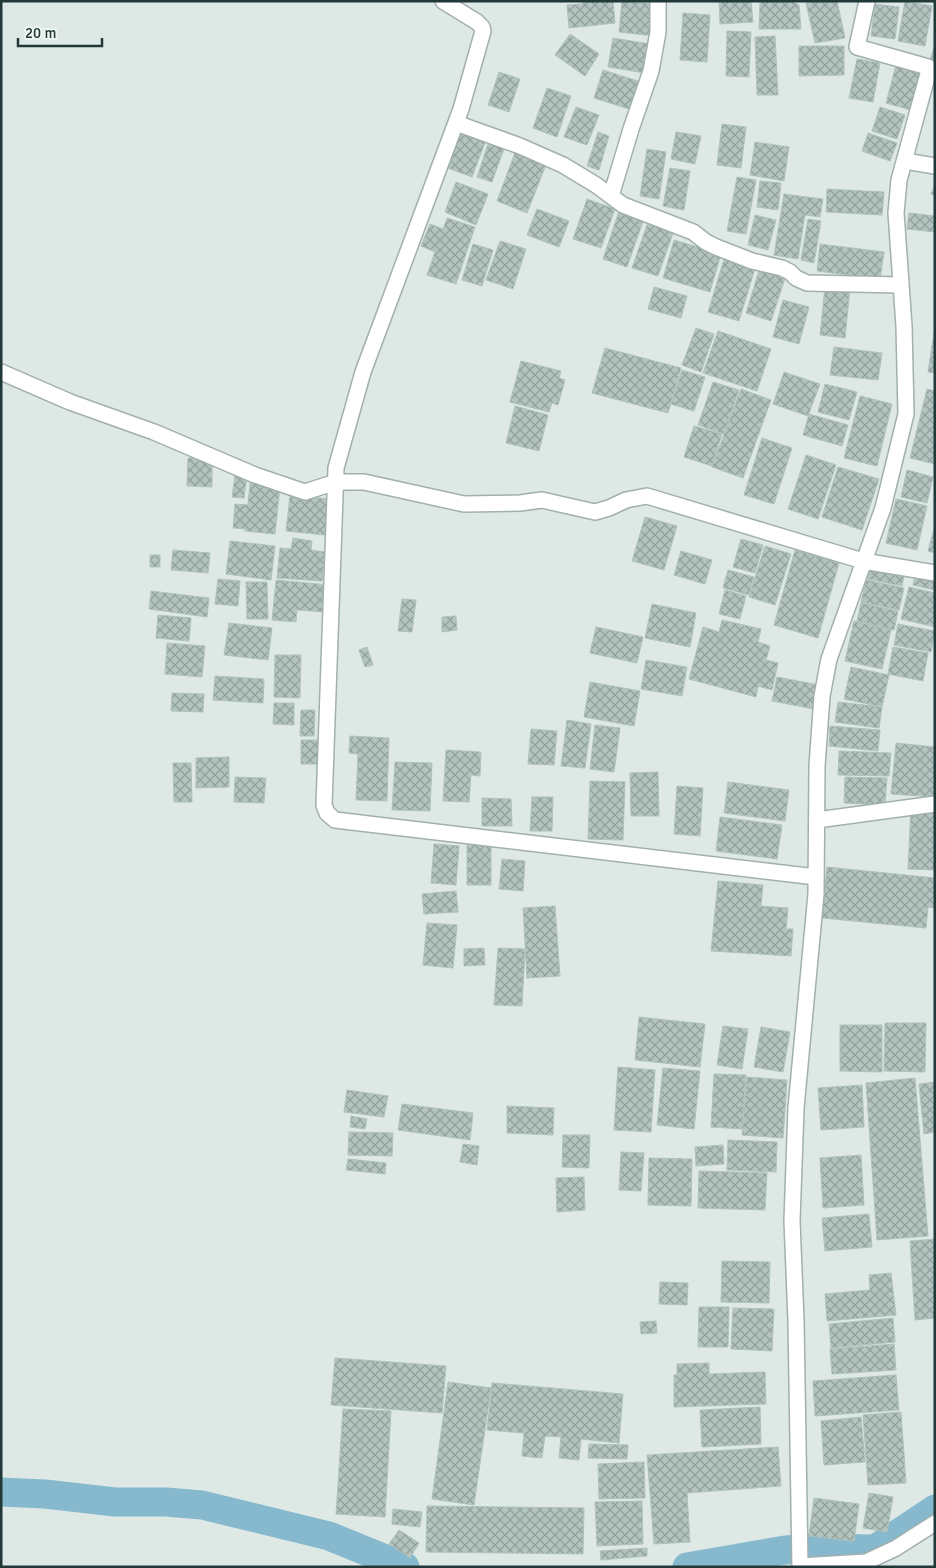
<svg xmlns="http://www.w3.org/2000/svg" width="936" height="1568" font-family="Signika,sans-serif">
  <style>
    .lines { fill: none; stroke-linecap: round; stroke-linejoin: round }
    .canal { stroke: #86b8ce; stroke-width: 29 }
    .building { fill: url(#building-cross-hatch); stroke: #b0c2be }
    .minor-casing { stroke: #a1b0ae; stroke-width: 18 }
    .minor { stroke: #fff; stroke-width: 15 }
  </style>
  <defs>
    <pattern id="building-cross-hatch" width="8" height="8" patternUnits="userSpaceOnUse" patternTransform="scale(1.25)"><rect width="8" height="8" fill="#b3c4bf"/><path d="M0 0l8 8M0 8l8-8" fill="none" stroke="#91a09c"/></pattern>
  </defs>
  <rect width="100%" height="100%" fill="#dee9e6"/>
  <g class="lines">
    <!-- canal -->
    <path class="canal" d="M1,1492L45,1494L115,1502H166L202,1505L329,1536L405,1567
      M687,1567L785,1550L815,1548L875,1549L935,1509"/>
  </g>
  <!-- building -->
  <path class="building" d="M582,1H613L615,23L569,28L567,5L583,4Z
    M622,1L657,4L654,36L619,32Z
    M719,1H751L753,22L720,24Z
    M760,1H792L799,5L801,29H759Z
    M816,1H837L845,38L815,43L806,3Z
    M905,1L932,6L925,46L898,41Z
    M875,4L899,7L895,39L871,36Z
    M683,13L710,15L707,62L680,60Z
    M727,31L751,32L749,77L726,76Z
    M570,34L599,54L585,76L555,55Z
    M775,36L778,95H757L755,37Z
    M613,38L650,44L645,73L608,67Z
    M799,46H844V75L799,76Z
    M934,47H935V66L929,64Z
    M857,59L880,63L873,102L849,98Z
    M896,65L925,72L914,111L886,103Z
    M603,70L638,81L629,109L594,98Z
    M499,72L520,79L509,112L488,105Z
    M547,88L571,96L557,137L533,128Z
    M576,107L599,115L587,145L564,137Z
    M880,107L905,115L897,139L872,131Z
    M722,124L746,127L741,168L717,165Z
    M460,130L486,140L472,177L445,167Z
    M598,132L609,136L599,170L587,166Z
    M676,132L701,136L695,164L671,159Z
    M868,133L897,143L890,161L862,151Z
    M489,141L505,146L492,182L477,177Z
    M755,142L789,147L784,181L750,175Z
    M647,149L666,152L659,199L640,196Z
    M516,150L547,162L527,213L497,201Z
    M670,168L690,171L684,210L663,206Z
    M737,177L756,180L746,234L727,231Z
    M760,181L781,183L778,210L757,207Z
    M456,182L488,194L476,225L445,212Z
    M935,184V196L931,194Z
    M827,189L884,192L882,215L826,212Z
    M784,194L823,199L820,217L805,215L798,259L774,255Z
    M587,199L615,209L601,248L573,239Z
    M620,208L645,216L627,267L603,259Z
    M537,209L569,221L559,247L527,235Z
    M909,213L935,216V232L907,229Z
    M755,215L776,220L768,250L748,245Z
    M447,218L475,227L456,284L427,275L435,252L421,246L430,224L443,229Z
    M808,219L821,221L814,263L801,260Z
    M648,222L674,230L658,276L632,268Z
    M674,240L721,254L710,292L663,278Z
    M500,241L526,249L513,289L486,280Z
    M473,244L493,250L482,286L462,280Z
    M820,244L884,252L880,279L817,271Z
    M725,256L756,265L739,321L708,312Z
    M761,264L787,272L771,321L746,313Z
    M654,287L687,296L681,318L648,309Z
    M825,287L850,289L845,338L820,335Z
    M783,300L809,307L799,344L773,337Z
    M935,326V373L928,372Z
    M696,328L714,334L701,372L682,365Z
    M718,331L771,349L757,391L703,373Z
    M834,347L882,353L878,380L830,375Z
    M605,348L681,368L668,413L592,393Z
    M521,361L561,371L559,378L565,380L558,405L552,403L549,412L510,402Z
    M682,370L705,377L694,411L671,404Z
    M784,372L820,384L808,416L773,404Z
    M713,382L739,390L724,434L698,425Z
    M825,384L857,392L849,420L818,412Z
    M741,389L771,400L743,478L712,467Z
    M927,389L935,391V464L910,458Z
    M860,396L892,404L877,466L844,458Z
    M515,406L548,415L539,451L506,443Z
    M809,414L848,425L842,446L803,435Z
    M694,426L722,434L712,466L684,457Z
    M762,438L792,448L774,504L744,495Z
    M806,455L836,465L818,519L788,509Z
    M188,458H212V487L187,486Z
    M838,467L879,479L862,530L822,517Z
    M907,470L933,477L927,503L901,497Z
    M235,475L247,476L244,498L232,497Z
    M250,483L280,487L275,534L245,531V529L233,528L235,504L248,505Z
    M290,495L329,499L325,535L286,531Z
    M896,499L927,506L917,550L886,543Z
    M645,517L677,526L664,570L632,561Z
    M935,525V553L928,551Z
    M293,538L312,541L311,550L325,552L322,581L277,578L280,548L291,549Z
    M741,539L763,545L755,573L733,567Z
    M230,541L275,546L271,580L226,574Z
    M765,546L791,554L775,605L749,597Z
    M173,550L210,553L208,573L171,570Z
    M795,550L839,563L818,638L774,625Z
    M681,551L712,560L705,584L674,575Z
    M150,555H160V567H150Z
    M728,570L754,577L749,595L723,588Z
    M869,570L904,576L902,586L868,579Z
    M915,575L935,580V590L913,585Z
    M218,579L240,581L238,606L215,604Z
    M276,580L328,585L326,612L297,610L296,622L272,620Z
    M866,580L904,588L899,610L861,602Z
    M246,582H267L268,619H247Z
    M909,587L935,593V627L901,619Z
    M725,590L746,596L740,619L719,614Z
    M151,591L209,598L207,617L149,609Z
    M402,599L416,600L412,632L398,631Z
    M861,603L898,611L894,630L857,621Z
    M652,604L696,613L690,647L645,638Z
    M158,615L191,618L189,641L156,638Z
    M456,616L457,630L442,632V617Z
    M722,620L761,629L758,642L770,646L766,660L778,663L772,690L758,686L756,697L689,679L703,627L719,632Z
    M854,621L891,630L882,669L845,661Z
    M229,623L272,628L268,660L224,655Z
    M898,624L935,631L931,652L894,645Z
    M596,627L643,637L637,663L590,653Z
    M167,643L205,646L202,677L165,674Z
    M367,647L373,665L365,667L359,650Z
    M893,647L928,653L923,681L888,674Z
    M275,655H301L300,698L274,697Z
    M646,660L687,667L682,696L641,689Z
    M851,667L889,675L882,707L844,699Z
    M215,676L264,679L263,703L213,700Z
    M777,677L819,685L814,709L772,701Z
    M590,682L640,691L634,726L584,717Z
    M172,693L204,694L203,712L171,711Z
    M838,702L882,707L879,728L835,722Z
    M274,703H294V725L273,724Z
    M301,710H315L314,736H300Z
    M567,720L591,724L585,768L561,766Z
    M595,725L620,728L614,772L590,769Z
    M830,726L880,730L878,751L829,746Z
    M531,729L557,731L554,765L528,764Z
    M350,736L389,738L387,801L356,800L358,754L349,753Z
    M301,740H319V764H301Z
    M896,743L935,747V797L891,794Z
    M446,750L481,752L480,776L471,775L469,802L443,801Z
    M839,751L891,753L889,776L838,775Z
    M229,757V787L196,788V758Z
    M395,762L432,763L430,811L392,810Z
    M173,763H191L192,802H174Z
    M658,772L659,816H631L630,773Z
    M235,777L266,778L264,803L234,802Z
    M845,777L887,778L885,805L844,803Z
    M590,781L625,782L623,840L588,839Z
    M728,782L789,790L785,821L724,813Z
    M677,786L703,788L700,836L674,834Z
    M532,797H553L552,831H530Z
    M482,798L511,799L512,826H482Z
    M911,808L935,809V870L908,869Z
    M720,817L782,825L777,859L716,851Z
    M491,842V885H467V843Z
    M434,844L459,846L456,885L431,883Z
    M502,859L525,861L523,891L499,889Z
    M827,867L935,878V908L928,907L926,928L822,918Z
    M718,881L763,885L761,906L788,908L786,929H793L791,956L711,951Z
    M456,891L458,912L424,914L422,894Z
    M555,906L560,976L527,978L523,908Z
    M427,923L457,925L453,968L423,965Z
    M484,948L485,965L464,966V949Z
    M498,948L525,949L522,1006L494,1005Z
    M639,1017L705,1024L700,1067L635,1060Z
    M885,1023H926L925,1072L884,1071Z
    M840,1025H882V1072L840,1071Z
    M723,1026L748,1029L742,1069L717,1065Z
    M761,1027L790,1032L783,1072L754,1067Z
    M618,1067L655,1070L651,1132L614,1130Z
    M663,1068L700,1071L694,1129L657,1125Z
    M714,1074L746,1075L742,1129L711,1127Z
    M747,1077L787,1080L783,1138L742,1135Z
    M915,1078L928,1236L877,1240L866,1083Z
    M935,1082V1132L924,1134L919,1084Z
    M862,1085L864,1127L821,1130L818,1088Z
    M347,1090L388,1096L384,1117L344,1112Z
    M402,1104L473,1113L470,1140L398,1130Z
    M507,1106L554,1108L553,1135L507,1133Z
    M351,1116L367,1119L365,1129L350,1127Z
    M349,1132L393,1133L392,1156L348,1155Z
    M563,1135H590L589,1168L562,1167Z
    M728,1140L777,1142L776,1172L727,1170Z
    M463,1144L479,1146L477,1165L460,1162Z
    M723,1145L724,1164L696,1166L695,1147Z
    M621,1152L644,1153L641,1191L619,1190Z
    M861,1155L864,1205L823,1208L820,1158Z
    M649,1158L692,1159L691,1206L648,1205Z
    M348,1159L386,1163L385,1174L346,1170Z
    M699,1171L767,1173L765,1210L698,1208Z
    M584,1177L585,1210L557,1212L556,1178Z
    M869,1214L872,1247L825,1251L822,1218Z
    M935,1239V1318L915,1320L910,1241Z
    M722,1261L770,1262L769,1303L721,1302Z
    M891,1273L896,1315L827,1321L825,1294L870,1290L869,1275Z
    M660,1282L688,1283L687,1305L659,1304Z
    M699,1307H729L728,1347H698Z
    M733,1308L774,1309L772,1351L731,1349Z
    M893,1318L895,1342L831,1348L829,1324Z
    M656,1321L657,1333L641,1334L640,1322Z
    M894,1344L896,1370L832,1374L830,1349Z
    M335,1358L446,1366L442,1413L331,1405Z
    M709,1363V1374L765,1372L766,1404L674,1407V1375H677V1364Z
    M896,1375L899,1410L815,1416L813,1381Z
    M448,1382L491,1388L474,1505L432,1499Z
    M492,1383L623,1394L619,1443L581,1439L579,1460L559,1458L561,1437L545,1436L542,1458L522,1456L524,1433L487,1430Z
    M760,1407L761,1444L702,1447L700,1410Z
    M343,1409L391,1411L385,1517L336,1514Z
    M901,1412L906,1483L868,1485L863,1415Z
    M861,1417L865,1462L824,1465L821,1421Z
    M589,1444L628,1445L627,1459L588,1458Z
    M778,1447L781,1486L687,1493L690,1542L654,1544L647,1455Z
    M644,1462L645,1498L599,1499L598,1464Z
    M869,1493L893,1497L887,1532L863,1528Z
    M814,1498L859,1504L854,1541L809,1536Z
    M642,1501L643,1544L597,1546L595,1502Z
    M427,1506L584,1508L583,1554L426,1552Z
    M393,1509L422,1512L420,1527L392,1524Z
    M399,1530L419,1543L410,1558L389,1544Z
    M647,1548V1556L601,1560L600,1551Z"/>
  <g class="lines">
    <!-- minor casing -->
    <g class="minor-casing">
      <path id="minor" d="M443,1L477,22L482,27L483,31L461,109L363,372L336,468L324,805L327,813L335,820L816,877
        M456,123L520,146L563,165L596,185L623,205L693,232L706,242L716,247L752,261L782,268L790,272L796,278L807,283L900,285
        M905,161L935,166
        M611,196L631,129L651,71L658,32V1
        M1,372L70,402L154,432L255,475L305,492L336,482H364L464,504L520,503L542,500L595,512L609,508L626,500L647,496L863,561L935,573
        M817,820L935,804
        M800,1566L866,1562L896,1548L935,1523
        M800,1567L796,1320L792,1221L796,1108L816,894L817,766L822,696L829,659L883,508L906,414L904,326L896,213L899,180L929,70L928,67L857,47L867,1"/>
    </g>
    <!-- minor -->
    <use href="#minor" class="minor"/>
  </g>
  <!-- border -->
  <rect width="936" height="1568" fill="none" stroke="#203836" stroke-width="5"/>
  <!-- scale -->
  <path d="M18 38v8h84v-8" fill="none" stroke="#203836" stroke-width="2.5"/>
  <text x="25" y="38" font-size="15" fill="#203836" stroke="#eef6f3" stroke-width="4" paint-order="stroke">20 m</text>
</svg>
